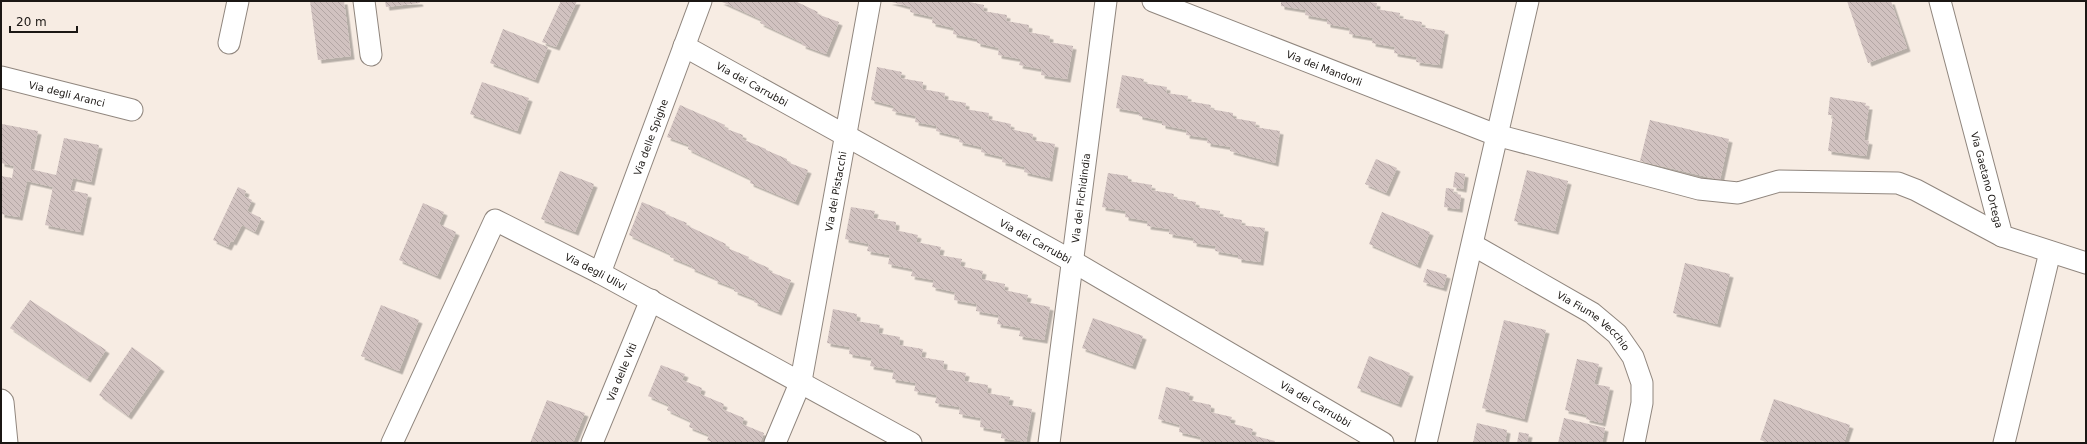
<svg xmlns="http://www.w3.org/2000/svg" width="2087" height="444" font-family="'DejaVu Sans',sans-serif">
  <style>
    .building { fill: url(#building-back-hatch); filter: url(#shadow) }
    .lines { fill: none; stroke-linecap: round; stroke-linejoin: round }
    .minor-casing { stroke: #90867e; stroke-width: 23 }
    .minor { stroke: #fff; stroke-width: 21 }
    .labels { text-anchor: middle; stroke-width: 3.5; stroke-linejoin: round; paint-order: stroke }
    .street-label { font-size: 10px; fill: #1b1714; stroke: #f7ece3 }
  </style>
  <defs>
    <pattern id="building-back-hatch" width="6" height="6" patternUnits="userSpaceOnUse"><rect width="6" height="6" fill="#d1c2c0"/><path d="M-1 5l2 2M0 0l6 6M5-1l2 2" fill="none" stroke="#b3a6a4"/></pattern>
    <filter id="shadow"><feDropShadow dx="3.5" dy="3.5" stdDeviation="0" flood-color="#0004"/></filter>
  </defs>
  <rect width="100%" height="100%" fill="#f7ece3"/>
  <!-- building -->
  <path class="building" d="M310,1H344L351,56L318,60Z
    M385,1H419L420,3L386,7Z
    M561,1H577L556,47L542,42Z
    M720,1H795L818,12L817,14L839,22L826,54L802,45L803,43L760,23L762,20Z
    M888,1H964L984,5L983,11L1007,15L1006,21L1029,25L1028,32L1050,36L1049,42L1073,46L1067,79L1041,75L1042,69L1019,65L1021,59L998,55L999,48L977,43V39L953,34L954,28L932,23L933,17L910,12L911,7Z
    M1281,1H1362L1377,3L1376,9L1400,13L1399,18L1422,22L1421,27L1445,31L1439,65L1416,62L1417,57L1394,53L1395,47L1372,43L1373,38L1349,34L1350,28L1327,24V19L1305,15L1306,10L1281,6Z
    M1847,1H1891L1907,48L1868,63Z
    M503,29L548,47L535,80L490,63Z
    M877,67L902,72L900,78L923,82L922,89L945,93L944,99L966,103L965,109L989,113L988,119L1011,124L1010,129L1033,134L1032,140L1055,144L1049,178L1024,172L1025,167L1002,162L1003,157L981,152L982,147L959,142L960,137L936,131L937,126L915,122L916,116L892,111L894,106L871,100Z
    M1122,75L1144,79L1143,83L1167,87L1166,93L1188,96L1187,101L1211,105L1210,109L1233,113V118L1256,122L1255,127L1280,131L1275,163L1230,151L1231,147L1207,143L1208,138L1186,135L1187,130L1162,125V121L1139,116V112L1116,108Z
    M482,82L529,98L517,131L470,114Z
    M1830,97L1866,103L1865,106H1869L1864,140L1869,141L1866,156L1828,151L1833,115H1828Z
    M680,105L725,125L724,128L743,135L742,139L766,149V150L787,159V162L808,170L795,202L750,183L751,179L688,149L689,145L667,137Z
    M1650,120L1729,139L1720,180L1640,161Z
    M2,124L38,131L30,169L56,175L64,138L99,145L91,182L73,178L70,190L88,194L80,232L45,225L53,187L27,181L19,217L1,214V176L12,178L14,166L1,163Z
    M1376,159L1397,168L1386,193L1365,184Z
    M1527,170L1568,181L1555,231L1514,221Z
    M560,171L594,184L575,232L541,219Z
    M1455,172L1465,174L1463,189L1453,187Z
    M1108,173L1128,176V181L1152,185L1151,190L1174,194L1173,198L1196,202L1195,207L1220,211L1219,216L1242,220L1241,225L1265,228L1260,262L1238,259V255L1215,251L1216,246L1193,243L1194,238L1169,234L1170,229L1147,226L1148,221L1125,217L1126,211L1102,207Z
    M238,187L246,191L244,196L252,200L247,211L261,218L255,232L242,225L233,242L231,241L228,247L213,240Z
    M1446,188L1454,189L1453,193L1461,195L1459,209L1444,207Z
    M642,202L666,212L665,214L687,223L686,225L726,244L725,247L749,257L748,259L769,268L768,271L791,280L778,312L754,302L755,299L734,291L735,288L714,280L715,278L691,268L692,266L670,257L671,254L629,235Z
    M423,203L444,212L439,224L456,232L437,276L399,260Z
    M851,207L875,211L873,218L896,222L895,230L918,235L916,242L941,247L939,255L962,259L960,266L983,271L981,279L1005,284L1004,290L1028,295L1026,302L1050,307L1044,340L1019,336L1021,328L997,324L999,315L976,311L977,304L954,300L955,292L932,287L934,280L911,276L913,269L888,264L890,255L867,251L869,244L845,239Z
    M1382,212L1430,232L1417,265L1369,244Z
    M1685,263L1730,274L1717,324L1673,313Z
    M1427,269L1447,275L1443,288L1423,282Z
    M30,300L106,350L87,379L10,328Z
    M381,305L419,320L399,371L361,356Z
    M833,309L857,314L856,321L880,325L878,333L900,337L899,345L923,349L921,357L944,361L943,369L966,373L964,381L988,385L987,393L1010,397L1008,405L1032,409L1026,442L1001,438L1002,431L980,427L981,418L959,414L960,407L935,403L937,395L914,391L916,383L892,379L894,370L870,366L872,358L849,354L850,347L827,343Z
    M1093,318L1143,336L1132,366L1082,348Z
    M1504,320L1546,330L1524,419L1482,408Z
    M132,347L161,368L128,416L99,395Z
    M1369,356L1410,373L1398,404L1357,388Z
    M1577,359L1599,364L1594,384L1610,387L1602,423L1586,419L1587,415L1565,410Z
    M661,365L685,374L682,380L702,388L700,394L724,404L722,409L744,418L742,424L764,433L760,443H714L707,440L709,435L689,427L691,421L667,410L669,405L648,396Z
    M1166,387L1190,393L1188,400L1211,405L1210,412L1232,417L1230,423L1253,429L1251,435L1275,441L1274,443H1200L1201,437L1179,432L1180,425L1158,419Z
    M1774,399L1850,425L1844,443H1769L1760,440Z
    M547,400L585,413L573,443H530Z
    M1564,418L1605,428L1602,443H1558Z
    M1477,423L1507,430L1505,443H1473Z
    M1519,432L1529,434L1527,443H1517Z"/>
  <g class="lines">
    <!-- minor casing -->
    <g class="minor-casing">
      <g id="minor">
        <path d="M364,1L371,55"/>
        <path id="s1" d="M1153,1L1496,135L1699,189L1738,193L1779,181L1898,183L1916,190L2002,236"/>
        <path id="s2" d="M1940,1L2002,236L2086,263"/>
        <path d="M229,43L238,1"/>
        <path id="s3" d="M684,46L1072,261L1383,443"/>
        <path id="s4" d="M1,77L132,110"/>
        <path id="s5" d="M1473,245L1592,313L1617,334L1633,357L1642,383V403L1634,443"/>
        <path id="s6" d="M600,273L701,1"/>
        <path d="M1,400L3,402L7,443"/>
        <path id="s7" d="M392,443L495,220L600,273L911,443"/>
        <path id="s8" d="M592,443L651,300"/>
        <path id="s9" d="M775,443L801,381L870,1"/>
        <path id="s10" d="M1049,443L1106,1"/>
        <path d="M1426,443L1528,1"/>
        <path d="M2004,443L2050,252"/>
      </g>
    </g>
    <!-- minor -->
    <use href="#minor" class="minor"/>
  </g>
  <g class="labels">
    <!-- street labels -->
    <g class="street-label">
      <text dy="4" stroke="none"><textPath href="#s1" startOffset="184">Via dei Mandorli</textPath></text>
      <text dy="4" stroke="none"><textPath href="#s3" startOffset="78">Via dei Carrubbi</textPath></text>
      <text dy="4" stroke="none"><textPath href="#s4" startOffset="68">Via degli Aranci</textPath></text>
      <text dy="4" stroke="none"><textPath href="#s6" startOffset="145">Via delle Spighe</textPath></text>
      <text dy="4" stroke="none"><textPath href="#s2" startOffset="185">Via Gaetano Ortega</textPath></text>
      <text dy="4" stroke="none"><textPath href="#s9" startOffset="260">Via dei Pistacchi</textPath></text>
      <text dy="4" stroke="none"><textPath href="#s10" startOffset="247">Via dei Fichidindia</textPath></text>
      <text dy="4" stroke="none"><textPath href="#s3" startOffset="402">Via dei Carrubbi</textPath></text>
      <text dy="4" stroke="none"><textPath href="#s7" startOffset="359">Via degli Ulivi</textPath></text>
      <text dy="4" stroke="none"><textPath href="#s5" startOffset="143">Via Fiume Vecchio</textPath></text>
      <text dy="4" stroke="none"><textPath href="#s8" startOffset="77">Via delle Viti</textPath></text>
      <text dy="4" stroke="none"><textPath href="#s3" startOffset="726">Via dei Carrubbi</textPath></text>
    </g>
  </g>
  <!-- border -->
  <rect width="2087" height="444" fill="none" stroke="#1b1714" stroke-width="4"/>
  <!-- scale -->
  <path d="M10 26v6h67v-6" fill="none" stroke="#1b1714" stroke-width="2"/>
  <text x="16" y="26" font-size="12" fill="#1b1714" stroke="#f7ece3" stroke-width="3" paint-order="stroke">20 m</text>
</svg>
